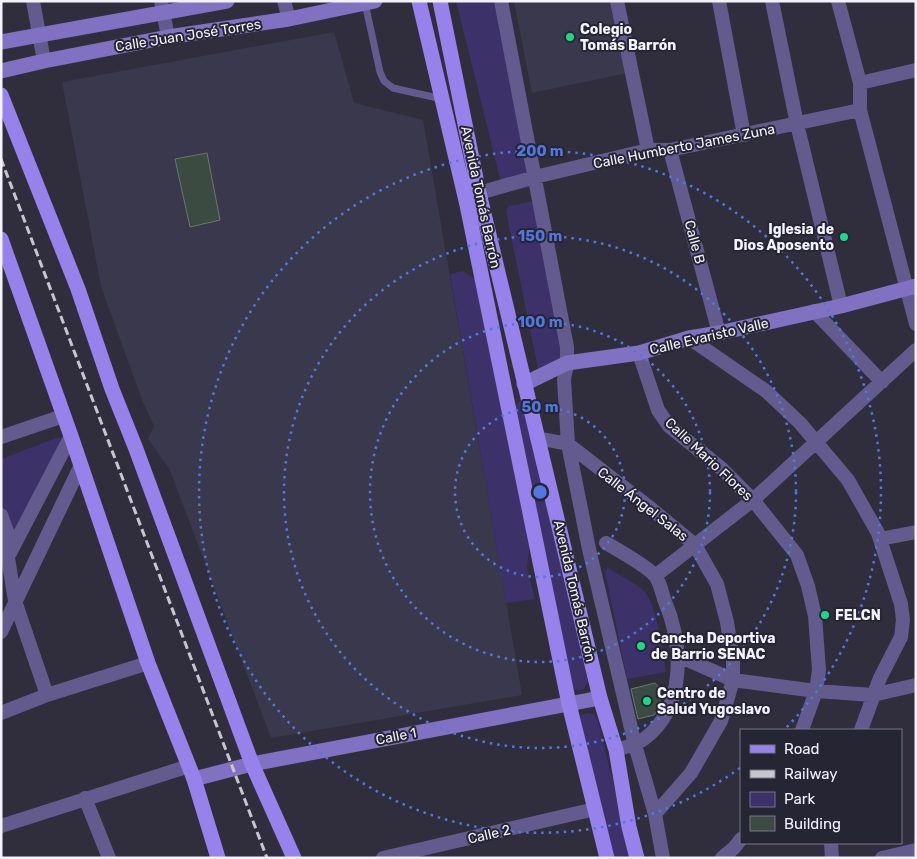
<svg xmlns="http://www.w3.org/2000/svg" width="917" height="859" font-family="Rubik,sans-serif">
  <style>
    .built { fill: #3a384c }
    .green { fill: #3d316a }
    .building { fill: #3c4b42; stroke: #68796e }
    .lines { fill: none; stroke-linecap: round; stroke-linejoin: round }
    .lane { stroke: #635b8e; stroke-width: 7 }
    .street { stroke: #635b8e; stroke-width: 14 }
    .secondary { stroke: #8071c2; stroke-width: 15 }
    .primary { stroke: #9682ea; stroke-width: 15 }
    .rail { stroke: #c6c5d0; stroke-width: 3; stroke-dasharray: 8 4; stroke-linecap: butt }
    .ring { fill: none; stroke: #5377e1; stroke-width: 2.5; stroke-dasharray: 2.5 5 }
    .poi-dot { fill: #1cd988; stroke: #262533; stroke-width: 2 }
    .labels { text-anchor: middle; stroke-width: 4; stroke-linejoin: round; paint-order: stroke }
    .poi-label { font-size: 14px; font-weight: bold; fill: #f4f3fd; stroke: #262533; text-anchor: start }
    .street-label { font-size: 14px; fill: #f4f3fd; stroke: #262533 }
    .centre { fill: #5377e1; stroke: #262533; stroke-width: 2.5 }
    .ring-label { font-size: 15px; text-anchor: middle; font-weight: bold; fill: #5377e1; stroke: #262533; stroke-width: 4; stroke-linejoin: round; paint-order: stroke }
  </style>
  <rect width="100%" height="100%" fill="#302e3d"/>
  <!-- built -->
  <path class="built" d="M514,1H611L627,73L532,93Z
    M334,32L354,103L423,120L522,695L271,738L170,470L148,439L154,426L142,400L101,286L62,82Z"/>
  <!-- green -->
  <path class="green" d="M456,1H496L532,187L507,192L502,187Z
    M535,201L571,357L538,369L506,211L508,206Z
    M463,271L475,279L529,546L527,568L535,599L506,603L450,274Z
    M521,401L548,494L588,681L584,689C579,691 576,691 571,687L515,409L517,403Z
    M59,437L61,439L60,442L16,538L1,518V459Z
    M608,568C617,574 639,585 645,592C658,608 662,651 666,672L627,679L605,571Z
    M587,713L594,714L598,721L631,858H613L581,723L580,716Z"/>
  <!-- building -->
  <path class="building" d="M207,153L220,220L190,227L175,159Z
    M655,683L660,689V706L654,715L638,719L631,689Z"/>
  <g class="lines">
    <!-- lane -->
    <path class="lane" d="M365,3L380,72L384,81L393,88L442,99"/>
    <!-- street -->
    <path class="street" d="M33,1L44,61
      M161,1L168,37
      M284,1L289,19
      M501,1L567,347V363L564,380L568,444L589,549L635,745L655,814L663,858
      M617,1L648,150
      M719,1L744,135
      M772,1L797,124L841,306
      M838,1L860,83V110L916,324
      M860,83L916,70
      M670,150L719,333
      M479,193L535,177L648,150H670L860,110
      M814,311L882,382
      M689,338L766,391L800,423L848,480L878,533L901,604L903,620L901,637L880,678L861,730
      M639,353L658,410L669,426L721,468L753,500L797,555L808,586L815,616L819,670L816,691L802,730
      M1,437L63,416
      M537,438L568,444L649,507L695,545L717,584L727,622L733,660V680L721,721L691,773L655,814
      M1,515L9,537L8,558L15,601L47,695
      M880,539L916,532
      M606,543C618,550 649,567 656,577C660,583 662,592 664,599C683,643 687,707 644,739C636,745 625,747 616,750
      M10,553L71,436
      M655,576L753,500L916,350
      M1,632L81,465
      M679,656L733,680L816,691L873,695L916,685
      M1,713L47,695L148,663
      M85,798L109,858
      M1,826L189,766
      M831,843L832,858
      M383,858L595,809
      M722,858L734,848L741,839
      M882,858L916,850"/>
    <!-- secondary -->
    <path class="secondary" d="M1,42L227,1
      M1,71L44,61L168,37L289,19L375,1
      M524,384L567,363L639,353L689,338L719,333L841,306L916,286
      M194,779L252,764L600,698"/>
    <!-- primary -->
    <path class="primary" d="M419,1L467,205L569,704L607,858
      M440,1L479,193L600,698L616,750L629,827L637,858
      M1,95L78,289L112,389L136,449L252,764L294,858
      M1,239L71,436L148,663L194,779L218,858"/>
    <!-- rail -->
    <path class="rail" d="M1,159L267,858"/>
  </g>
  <!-- distance rings -->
  <g class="ring">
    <circle cx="540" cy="492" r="85"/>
    <circle cx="540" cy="492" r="170"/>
    <circle cx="540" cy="492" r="256"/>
    <path d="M740 768A341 341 0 1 1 785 729"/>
  </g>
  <!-- markers -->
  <g class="poi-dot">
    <circle cx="570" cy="37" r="5"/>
    <circle cx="844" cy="237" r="5"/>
    <circle cx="825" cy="615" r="5"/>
    <circle cx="641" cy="646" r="5"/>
    <circle cx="647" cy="701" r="5"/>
  </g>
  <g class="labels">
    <!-- poi labels -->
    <g class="poi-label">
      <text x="580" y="34">Colegio<tspan x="580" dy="16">Tomás Barrón</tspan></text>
      <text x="834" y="234" text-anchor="end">Iglesia de<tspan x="834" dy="16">Dios Aposento</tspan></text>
      <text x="835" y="620">FELCN</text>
      <text x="651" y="643">Cancha Deportiva<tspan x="651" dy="16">de Barrio SENAC</tspan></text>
      <text x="657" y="698">Centro de<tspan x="657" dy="16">Salud Yugoslavo</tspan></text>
    </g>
    <!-- street labels -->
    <g class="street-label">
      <text transform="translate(188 35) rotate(-9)" y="5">Calle Juan José Torres</text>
      <text transform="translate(684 146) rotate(-11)" y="5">Calle Humberto James Zuna</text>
      <text transform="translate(481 197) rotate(78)" y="5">Avenida Tomás Barrón</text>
      <text transform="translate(695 242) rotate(75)" y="5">Calle B</text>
      <text transform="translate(709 336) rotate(-13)" y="5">Calle Evaristo Valle</text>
      <text transform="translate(709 459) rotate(43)" y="5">Calle Mario Flores</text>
      <text transform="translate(643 504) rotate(38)" y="5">Calle Ángel Salas</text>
      <text transform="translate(575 591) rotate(77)" y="5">Avenida Tomás Barrón</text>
      <text transform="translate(396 736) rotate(-11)" y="5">Calle 1</text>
      <text transform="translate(489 834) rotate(-13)" y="5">Calle 2</text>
    </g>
  </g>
  <circle cx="540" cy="492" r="8" class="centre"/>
  <g class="ring-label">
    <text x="540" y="156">200 m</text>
    <text x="540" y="241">150 m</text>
    <text x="540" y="327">100 m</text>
    <text x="540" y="412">50 m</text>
  </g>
  <!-- border -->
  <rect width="917" height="859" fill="none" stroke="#f4f3fd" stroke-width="5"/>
  <!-- legend -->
  <rect x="740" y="729" width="162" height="115" fill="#262533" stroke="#787784"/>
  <rect x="750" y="745" width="25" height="8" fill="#9682ea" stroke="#787784"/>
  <text x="784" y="754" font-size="15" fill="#f4f3fd">Road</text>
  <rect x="750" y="770" width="25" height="8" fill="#c6c5d0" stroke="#787784"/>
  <text x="784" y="779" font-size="15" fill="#f4f3fd">Railway</text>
  <rect x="750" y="792" width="25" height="15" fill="#3d316a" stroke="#787784"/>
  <text x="784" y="804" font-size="15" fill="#f4f3fd">Park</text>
  <rect x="750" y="816" width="25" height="15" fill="#3c4b42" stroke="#787784"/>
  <text x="784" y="829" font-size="15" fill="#f4f3fd">Building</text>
</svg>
